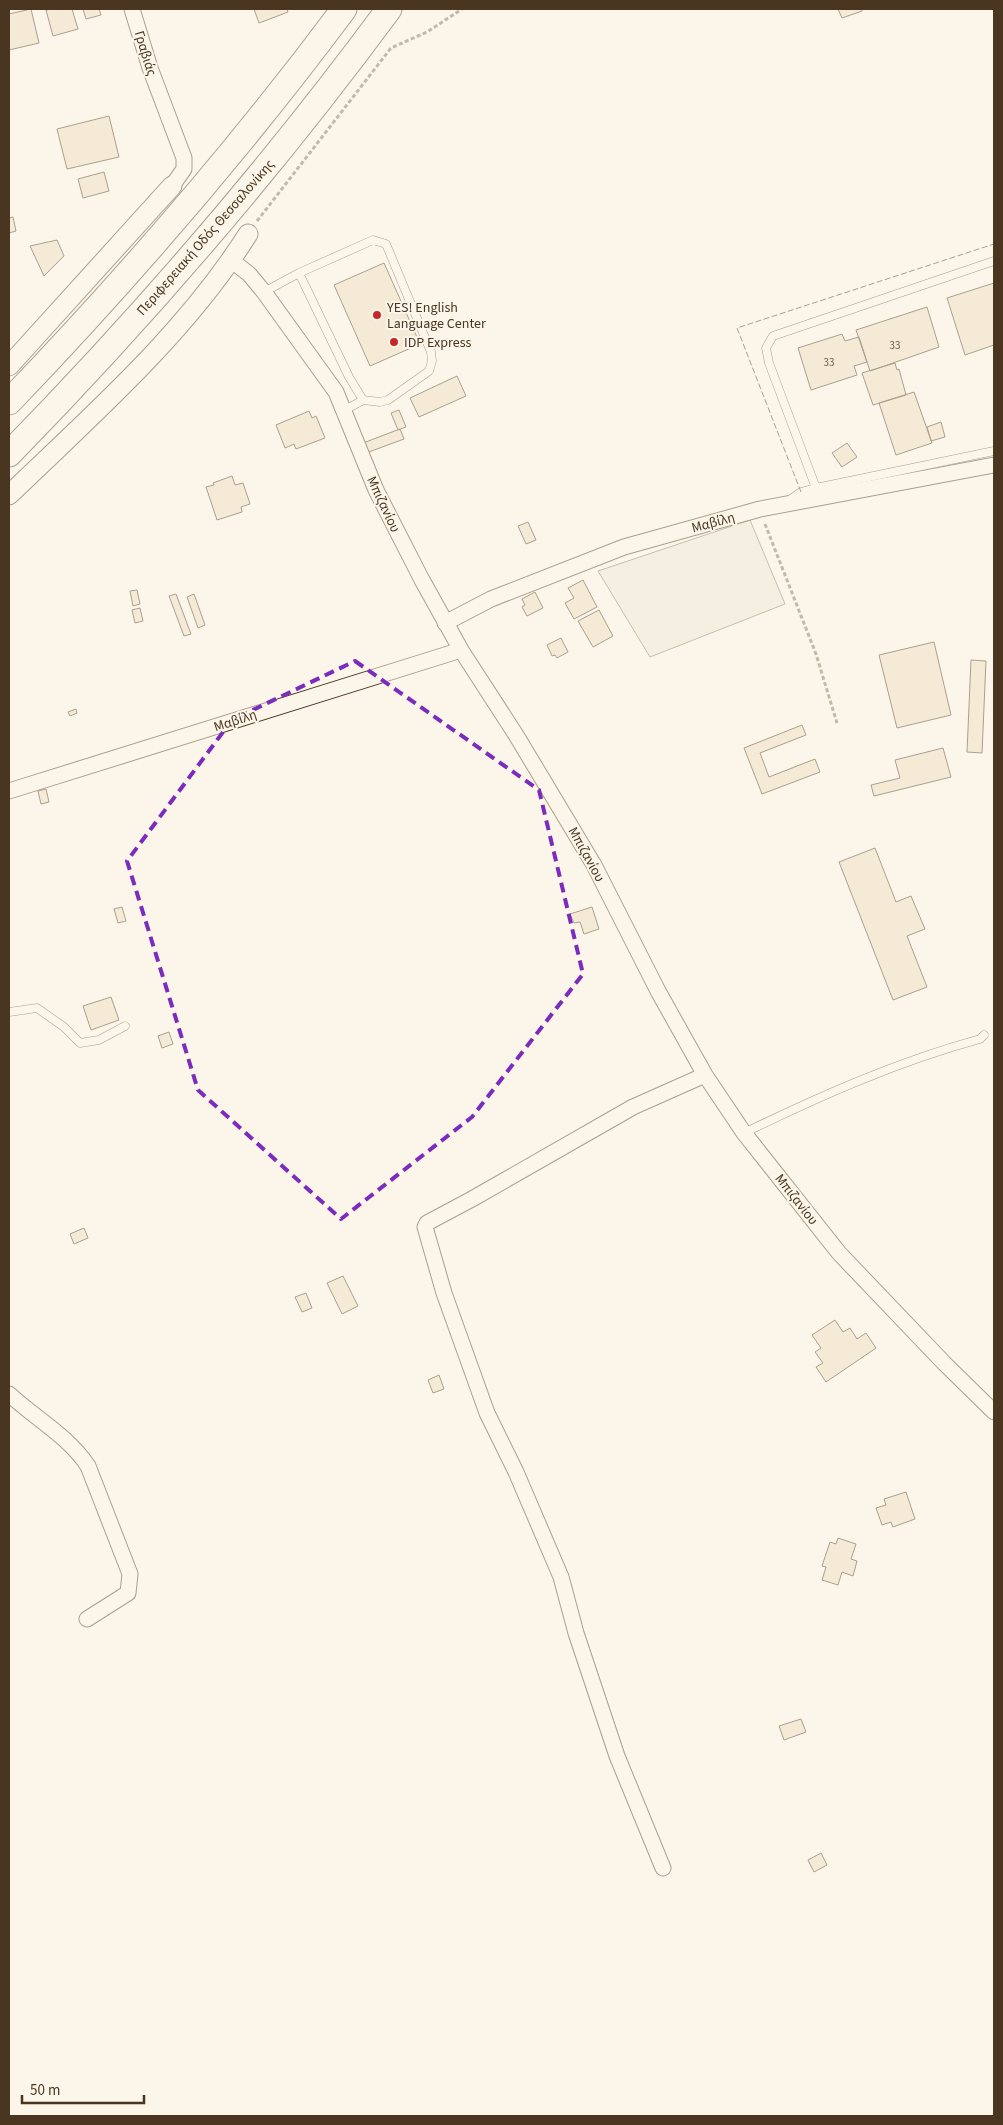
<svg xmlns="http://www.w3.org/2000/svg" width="1003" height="2125" font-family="'Source Sans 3',sans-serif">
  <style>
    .parking { fill: #ede7d9; stroke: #887966 }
    .building { fill: #ecdcbc; stroke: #4a3520 }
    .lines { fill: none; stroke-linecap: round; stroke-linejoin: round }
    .service-casing { stroke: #4a3520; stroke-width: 9 }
    .minor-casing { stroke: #4a3520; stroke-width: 17 }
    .tertiary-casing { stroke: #4a3520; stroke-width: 21 }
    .trunk-casing { stroke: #4a3520; stroke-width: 27 }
    .path { stroke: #7f6f5c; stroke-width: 3; stroke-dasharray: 4 2.5; stroke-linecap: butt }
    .service { stroke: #fbf6e9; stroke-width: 8 }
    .minor { stroke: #fbf6e9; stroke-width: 15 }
    .tertiary { stroke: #fbf6e9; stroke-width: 19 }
    .trunk { stroke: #fbf6e9; stroke-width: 25 }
    .fence { stroke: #4a3520; stroke-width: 1; stroke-dasharray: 6 2.5; stroke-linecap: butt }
    .marked { fill: none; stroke: #7b2cbf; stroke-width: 4; stroke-dasharray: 10 6; stroke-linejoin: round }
    .poi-dot { fill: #c62828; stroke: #fbf6e9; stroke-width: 2 }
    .labels { text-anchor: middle; stroke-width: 4; stroke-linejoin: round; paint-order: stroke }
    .number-label { font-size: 11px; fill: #725f47 }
    .street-label { font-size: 14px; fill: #4a3520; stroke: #fbf6e9 }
    .poi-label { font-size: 14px; fill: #4a3520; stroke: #fbf6e9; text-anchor: start }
  </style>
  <rect width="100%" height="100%" fill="#fbf6e9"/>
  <!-- parking -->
  <path class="parking" d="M750,520L785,604L650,657L598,571Z"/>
  <!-- building -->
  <path class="building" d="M31,9L39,43L9,50V14Z
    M52,9H72L78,29L53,36L46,10Z
    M83,9H99L101,15L86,19Z
    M254,9H287L288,12L259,23Z
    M838,9H862V11L842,18Z
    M109,116L119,157L67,169L57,129Z
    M104,172L109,191L83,198L78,179Z
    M13,217L16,231L9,233V218Z
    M57,240L64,256L44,276L30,246Z
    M384,263L420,344L370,366L334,285Z
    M994,283V345L965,355L947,298Z
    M927,307L939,347L870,371L856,330Z
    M842,334L845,341L859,337L867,362L854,366L857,375L811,390L798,348Z
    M895,363L897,370L899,369L906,395L873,405L862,373Z
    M457,376L466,396L419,417L410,398Z
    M914,392L932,443L896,455L879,403Z
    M399,410L406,427L398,430L391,413Z
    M309,411L312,418L316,416L325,438L296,449L294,444L285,448L276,425Z
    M941,422L945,437L931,441L927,427Z
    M400,429L404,439L366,453L363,443Z
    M847,443L857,457L842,467L832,453Z
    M232,476L235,485L243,483L250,504L241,507L242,512L217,520L206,487L214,485L213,483Z
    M528,522L536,540L526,544L518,526Z
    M583,580L597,607L574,619L565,603L574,598L568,588Z
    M137,590L140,604L133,606L130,591Z
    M535,592L543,608L527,616L522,607L525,605L522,599Z
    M176,594L191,634L184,636L169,596Z
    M194,594L205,625L198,628L187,597Z
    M140,608L143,621L135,623L132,610Z
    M599,610L613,636L593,647L578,621Z
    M561,638L568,652L557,658L555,655L552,656L547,645Z
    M934,642L951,715L897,728L879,655Z
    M971,660L986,661L982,753L967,752Z
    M76,709L77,713L70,716L68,712Z
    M802,725L806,735L760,753L769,777L815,759L820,772L762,794L744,748Z
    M943,748L951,777L874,796L871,785L900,778L895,760Z
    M46,789L49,802L41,804L38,791Z
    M875,848L896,902L911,896L925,929L907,936L927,987L893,1000L839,862Z
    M122,907L126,921L118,923L114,909Z
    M592,907L599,929L584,934L580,922L574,923L570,914Z
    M111,997L119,1020L91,1030L83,1006Z
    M169,1032L173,1044L162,1048L158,1036Z
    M84,1228L88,1238L74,1244L70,1234Z
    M343,1276L358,1306L342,1314L327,1283Z
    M306,1293L312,1308L302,1312L295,1297Z
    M835,1320L843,1332L850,1328L857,1339L866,1333L876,1348L826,1382L816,1367L823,1363L815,1352L821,1348L812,1335Z
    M439,1375L444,1389L433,1393L428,1380Z
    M906,1492L915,1519L893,1527L891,1522L882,1525L876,1508L886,1505L884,1499Z
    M838,1538L856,1544L851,1559L857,1561L853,1576L842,1572L838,1585L822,1580L826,1567L822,1566L830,1542L836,1544Z
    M801,1719L806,1732L784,1740L779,1726Z
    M821,1853L827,1865L814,1872L808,1860Z"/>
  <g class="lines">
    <!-- service casing -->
    <g class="service-casing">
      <path id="service" d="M299,273L349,377L363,400L345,410
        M264,292L299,273L373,240L386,244L431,352L432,361L429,371L388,400L380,402L363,400
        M816,488L769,363L766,348L773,336L994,261
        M791,499L801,492L816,488L994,451
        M9,1012L37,1008L64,1027L80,1043L99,1040L125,1026
        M744,1133C820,1096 899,1061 980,1039L984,1035"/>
    </g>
    <!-- minor casing -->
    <g class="minor-casing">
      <path id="minor" d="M132,9L150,68L184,158V169L172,186
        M231,260L249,274L264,292L336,392L376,490L422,580L461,650L516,735L594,865L658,991L705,1075L744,1133L839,1253L945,1364L994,1412
        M445,623L491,599L624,547L760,509L994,465
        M9,791L461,650
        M9,1394C36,1419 68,1436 88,1466L130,1574L128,1593L87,1619
        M663,1868L617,1756L576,1633L561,1577L516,1472L487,1413L444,1293L425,1227L427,1223L472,1199L633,1107L705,1075"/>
    </g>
    <!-- tertiary casing -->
    <g class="tertiary-casing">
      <path id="tertiary" d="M9,366L172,186
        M9,495C93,414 185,334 248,234"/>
    </g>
    <!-- trunk casing -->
    <g class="trunk-casing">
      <path id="trunk" d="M9,402C128,278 241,147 344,9
        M9,454C145,315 273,166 389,9"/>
    </g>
    <!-- path -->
    <path class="path" d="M257,221L391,48L427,32L462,9
      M765,524L816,654L837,723"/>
    <!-- service -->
    <use href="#service" class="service"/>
    <!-- minor -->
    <use href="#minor" class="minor"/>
    <!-- tertiary -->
    <use href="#tertiary" class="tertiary"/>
    <!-- trunk -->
    <use href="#trunk" class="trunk"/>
    <!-- fence -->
    <path class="fence" d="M801,492L737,328L994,244"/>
  </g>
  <!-- marked area -->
  <path d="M0 0H1003V2125H0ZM355,661L539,790L583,974L472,1117L341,1219L198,1090L127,861L232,720Z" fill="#fbf6e9" fill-opacity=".55" fill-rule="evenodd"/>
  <path class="marked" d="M355,661L539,790L583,974L472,1117L341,1219L198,1090L127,861L232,720Z"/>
  <!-- markers -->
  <g class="poi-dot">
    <circle cx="377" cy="315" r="5"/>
    <circle cx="394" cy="342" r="5"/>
  </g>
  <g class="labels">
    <!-- number labels -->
    <g class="number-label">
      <text x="895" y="349">33</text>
      <text x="829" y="366">33</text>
    </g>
    <!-- street labels -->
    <g class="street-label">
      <text transform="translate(146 53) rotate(73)" y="5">Γραβιάς</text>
      <text transform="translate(205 237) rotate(-49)" y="5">Περιφερειακή Οδός Θεσσαλονίκης</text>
      <text transform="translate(384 504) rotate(65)" y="5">Μπιζανίου</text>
      <text transform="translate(713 522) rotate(-15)" y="5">Μαβίλη</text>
      <text transform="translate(235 720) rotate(-18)" y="5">Μαβίλη</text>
      <text transform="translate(587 854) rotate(61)" y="5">Μπιζανίου</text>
      <text transform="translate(797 1199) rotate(52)" y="5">Μπιζανίου</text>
    </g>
    <!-- poi labels -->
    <g class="poi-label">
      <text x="387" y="312">YES! English<tspan x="387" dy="16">Language Center</tspan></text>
      <text x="404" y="347">IDP Express</text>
    </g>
  </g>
  <!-- border -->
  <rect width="1003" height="2125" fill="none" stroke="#4a3520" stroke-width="20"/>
  <!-- scale -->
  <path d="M22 2095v8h122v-8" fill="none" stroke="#4a3520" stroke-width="2.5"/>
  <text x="30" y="2095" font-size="15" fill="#4a3520" stroke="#fbf6e9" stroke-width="4" paint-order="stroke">50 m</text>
</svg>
